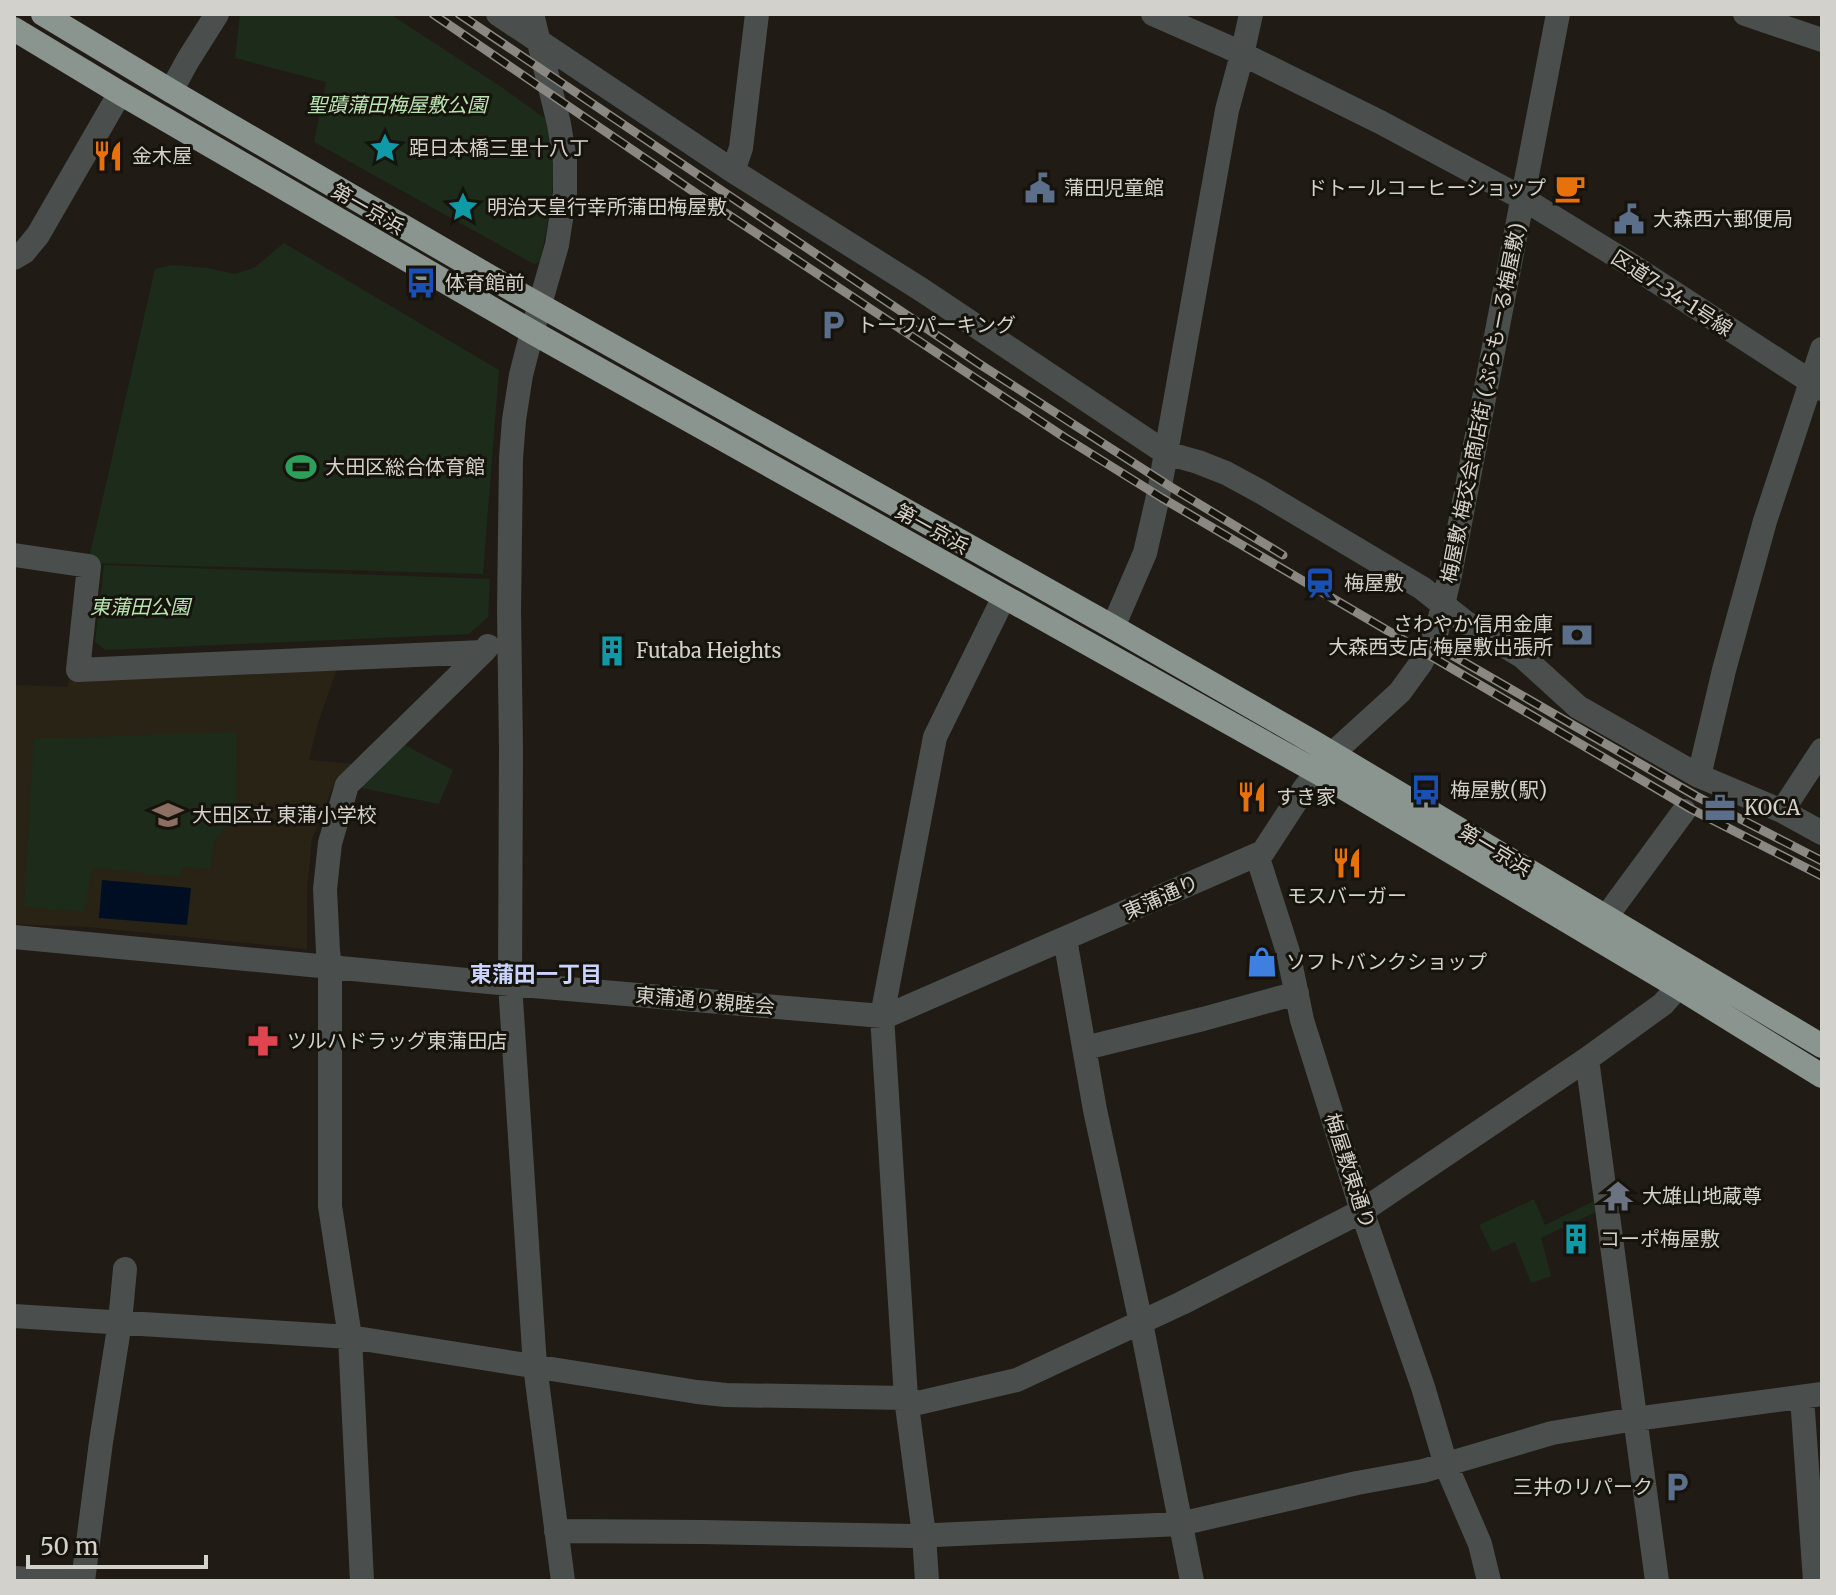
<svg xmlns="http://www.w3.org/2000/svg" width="1836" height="1595" font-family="Merriweather,'Noto Sans JP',serif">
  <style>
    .built { fill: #292316 }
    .green { fill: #1d2b1a }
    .water { fill: #000e23 }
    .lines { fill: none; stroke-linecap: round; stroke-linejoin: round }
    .minor { stroke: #4a4f4d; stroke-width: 24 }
    .highway { stroke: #8a9590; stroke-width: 24 }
    .rail-casing { stroke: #8b8883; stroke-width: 9 }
    .rail { stroke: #16130c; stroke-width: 6; stroke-dasharray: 18; stroke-linecap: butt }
    .labels { text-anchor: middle; stroke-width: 6; stroke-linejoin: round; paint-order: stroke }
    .park-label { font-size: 20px; font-style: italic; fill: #b8e4af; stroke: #16130c }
    .poi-label { font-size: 20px; fill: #d3d1cc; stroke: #16130c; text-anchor: start }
    .street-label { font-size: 20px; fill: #d3d1cc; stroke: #16130c }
    .neighbourhood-label { font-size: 22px; font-weight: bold; fill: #cad4fe; stroke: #16130c }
  </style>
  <rect width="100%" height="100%" fill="#201c15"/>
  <!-- built -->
  <path class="built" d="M338,666L318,723L309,760L353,764L331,791L312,839L307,887V949L89,927L14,924V685L68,687L69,677Z"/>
  <!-- green -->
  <path class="green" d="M240,14H390L500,86L554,125C557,173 550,215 540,262L534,264L314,142L326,82L235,58Z
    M284,243L499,370L483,574L88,563L155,269L172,265L208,268L234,274L254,268Z
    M104,565L490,579L488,617L469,634L105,650L95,642Z
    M236,732L237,815L214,841L210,869L183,867L180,877L92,867L84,912L24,907L34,739Z
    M393,739L453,770L439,804L347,785Z
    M1534,1199L1545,1225L1598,1199L1600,1210L1541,1238L1551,1276L1531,1283L1515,1242L1492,1252L1479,1225Z"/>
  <!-- water -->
  <path class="water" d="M102,880L191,888L187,925L99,918Z"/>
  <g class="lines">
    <!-- minor -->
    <path class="minor" d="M498,14L733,171L922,290L1166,453L1198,462L1226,473L1261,492L1422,588L1465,622L1523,657L1578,707L1699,776L1782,811L1822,833
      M532,14L559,124L565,161V193L557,245L532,332L521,375L514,420L511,458L509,610L511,749L510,984L535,1366L563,1581
      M1153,14L1228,47L1380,122L1522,198L1628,263L1822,389
      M1745,14L1822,40
      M171,91L188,60L217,14
      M733,171L741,148L757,14
      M14,258L24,252L38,235L120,93
      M14,555L89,566L78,670L483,652L488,646
      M1113,627L1145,553L1159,492L1227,110L1242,55L1251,14
      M1699,776L1724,670L1765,521L1822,349
      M1782,811L1822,750
      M1257,855L1288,952L1302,1020L1362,1211L1423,1387L1446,1465L1480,1544L1489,1581
      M1606,917L1684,811
      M14,937L510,984L882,1016L889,1015L1263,852L1304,789L1332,754L1400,692L1421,663L1437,630L1450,575L1558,14
      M1065,939L1095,1110L1141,1323L1192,1581
      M1085,1048L1203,1019L1297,993
      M1587,1059L1657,1581
      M14,1316L350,1337L697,1392L726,1395L906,1398L918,1403L1017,1380L1182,1303L1362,1211L1587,1059L1663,1004L1678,987
      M1802,1397L1815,1581
      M556,1531L702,1532L913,1536L1180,1524L1357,1483L1423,1471L1552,1433L1635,1419L1822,1394
      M14,1578L70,1581
      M83,1581L101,1442L120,1322L125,1269
      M362,1581L350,1337L330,1206V966L328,951L325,889L330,843L347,785L483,652
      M927,1581L924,1535L906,1398L882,1016L935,737L1004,597"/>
    <!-- highway -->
    <path class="highway" d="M43,14L171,91L504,285L1113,627L1313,742L1822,1046
      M14,29L120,93L532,332L1317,772L1678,987L1822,1076"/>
    <!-- rail casing -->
    <g class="rail-casing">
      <path id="rail" d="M433,14L697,194L1064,437L1162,498L1691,809L1822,876
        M459,14L981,365L1171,487L1283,555
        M1431,643L1696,796L1822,861"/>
    </g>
    <!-- rail -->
    <use href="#rail" class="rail"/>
  </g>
  <!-- icons -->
  <defs>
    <g id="sight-bare" transform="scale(2.4)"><path d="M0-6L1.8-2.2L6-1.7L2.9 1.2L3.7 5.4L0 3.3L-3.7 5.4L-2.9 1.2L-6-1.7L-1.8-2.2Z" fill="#0f9aa8" stroke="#16130c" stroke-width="2.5" paint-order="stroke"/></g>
    <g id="restaurant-bare" transform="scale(2.4)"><path d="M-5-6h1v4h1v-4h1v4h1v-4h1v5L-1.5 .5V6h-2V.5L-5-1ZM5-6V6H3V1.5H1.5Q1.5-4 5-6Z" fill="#e8710a" stroke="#16130c" stroke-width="2.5" paint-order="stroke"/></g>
    <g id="civic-bare" transform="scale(2.4)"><path d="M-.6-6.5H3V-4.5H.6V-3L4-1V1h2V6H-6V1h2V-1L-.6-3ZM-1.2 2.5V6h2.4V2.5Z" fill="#5c6f8a" stroke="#16130c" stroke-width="2.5" paint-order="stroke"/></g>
    <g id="cafe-bare" transform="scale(2.4)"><path d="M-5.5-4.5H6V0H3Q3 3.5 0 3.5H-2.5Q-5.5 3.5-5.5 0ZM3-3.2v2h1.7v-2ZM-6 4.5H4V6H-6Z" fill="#e8710a" stroke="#16130c" stroke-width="2.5" paint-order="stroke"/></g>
    <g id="bus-bare" transform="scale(2.4)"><path d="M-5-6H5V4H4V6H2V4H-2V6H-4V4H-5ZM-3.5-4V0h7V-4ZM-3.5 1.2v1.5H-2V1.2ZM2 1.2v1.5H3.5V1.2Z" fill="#1a4fb4" stroke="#16130c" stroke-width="2.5" paint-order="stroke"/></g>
    <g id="parking-bare" transform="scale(2.4)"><path d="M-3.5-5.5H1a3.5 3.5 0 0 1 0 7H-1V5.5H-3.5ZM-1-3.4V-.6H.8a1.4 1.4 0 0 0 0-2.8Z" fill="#5c6f8a" stroke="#16130c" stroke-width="2.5" paint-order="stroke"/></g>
    <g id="stadium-bare" transform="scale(2.4)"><path d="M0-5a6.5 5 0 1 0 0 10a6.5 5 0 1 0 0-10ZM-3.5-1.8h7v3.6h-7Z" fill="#2e9e5b" stroke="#16130c" stroke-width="2.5" paint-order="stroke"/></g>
    <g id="station-bare" transform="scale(2.4)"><path d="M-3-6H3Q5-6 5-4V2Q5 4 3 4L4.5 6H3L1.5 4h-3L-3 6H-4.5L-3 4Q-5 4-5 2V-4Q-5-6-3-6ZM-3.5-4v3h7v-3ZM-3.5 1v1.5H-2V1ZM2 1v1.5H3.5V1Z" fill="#1a4fb4" stroke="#16130c" stroke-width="2.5" paint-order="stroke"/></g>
    <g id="bank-bare" transform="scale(2.4)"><path d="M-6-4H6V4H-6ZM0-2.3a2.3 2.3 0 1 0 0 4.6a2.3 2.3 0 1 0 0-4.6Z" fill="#5c6f8a" stroke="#16130c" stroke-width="2.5" paint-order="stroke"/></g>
    <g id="building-bare" transform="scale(2.4)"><path d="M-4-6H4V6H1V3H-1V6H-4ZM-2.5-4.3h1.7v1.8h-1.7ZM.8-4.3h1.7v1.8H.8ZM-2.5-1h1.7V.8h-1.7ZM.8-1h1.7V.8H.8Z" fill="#0f9aa8" stroke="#16130c" stroke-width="2.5" paint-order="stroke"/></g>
    <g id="office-bare" transform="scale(2.4)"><path d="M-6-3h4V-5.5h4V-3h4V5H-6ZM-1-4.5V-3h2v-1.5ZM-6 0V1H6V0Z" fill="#5c6f8a" stroke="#16130c" stroke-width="2.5" paint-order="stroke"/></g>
    <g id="school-bare" transform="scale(2.4)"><path d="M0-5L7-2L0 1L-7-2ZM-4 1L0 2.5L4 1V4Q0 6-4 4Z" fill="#8d6e63" stroke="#16130c" stroke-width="2.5" paint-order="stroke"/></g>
    <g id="shop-bare" transform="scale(2.4)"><path d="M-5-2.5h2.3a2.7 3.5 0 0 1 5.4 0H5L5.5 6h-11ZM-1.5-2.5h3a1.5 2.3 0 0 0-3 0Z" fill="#3f7fe0" stroke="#16130c" stroke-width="2.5" paint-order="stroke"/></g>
    <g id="pharmacy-bare" transform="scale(2.4)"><path d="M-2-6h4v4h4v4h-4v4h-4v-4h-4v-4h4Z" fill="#e0444e" stroke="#16130c" stroke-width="2.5" paint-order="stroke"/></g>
    <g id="temple-bare" transform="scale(2.4)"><path d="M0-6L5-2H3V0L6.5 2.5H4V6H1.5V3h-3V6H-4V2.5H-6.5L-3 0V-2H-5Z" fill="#6b7280" stroke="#16130c" stroke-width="2.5" paint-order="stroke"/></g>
  </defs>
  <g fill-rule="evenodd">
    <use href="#sight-bare" x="385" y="148"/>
    <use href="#restaurant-bare" x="108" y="156"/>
    <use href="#civic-bare" x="1040" y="188"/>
    <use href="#cafe-bare" x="1570" y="188"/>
    <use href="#sight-bare" x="463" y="207"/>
    <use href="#civic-bare" x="1629" y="219"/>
    <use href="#bus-bare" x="421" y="283"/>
    <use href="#parking-bare" x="833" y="325"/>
    <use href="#stadium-bare" x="301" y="467"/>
    <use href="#station-bare" x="1320" y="583"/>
    <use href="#bank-bare" x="1577" y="635"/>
    <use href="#building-bare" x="612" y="651"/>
    <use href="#bus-bare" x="1426" y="790"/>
    <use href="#restaurant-bare" x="1252" y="797"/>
    <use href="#office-bare" x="1720" y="808"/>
    <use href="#school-bare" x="168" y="815"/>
    <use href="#restaurant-bare" x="1347" y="863"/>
    <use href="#shop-bare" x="1262" y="962"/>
    <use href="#pharmacy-bare" x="263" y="1041"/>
    <use href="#temple-bare" x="1618" y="1196"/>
    <use href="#building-bare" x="1576" y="1239"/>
    <use href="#parking-bare" x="1677" y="1487"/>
  </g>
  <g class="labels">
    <!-- park labels -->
    <g class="park-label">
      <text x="397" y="112">聖蹟蒲田梅屋敷公園</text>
      <text x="140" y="614">東蒲田公園</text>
    </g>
    <!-- poi labels -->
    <g class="poi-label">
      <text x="409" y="155">距日本橋三里十八丁</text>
      <text x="132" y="163">金木屋</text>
      <text x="1064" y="195">蒲田児童館</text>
      <text x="1546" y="195" text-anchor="end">ドトールコーヒーショップ</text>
      <text x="487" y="214">明治天皇行幸所蒲田梅屋敷</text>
      <text x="1653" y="226">大森西六郵便局</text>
      <text x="445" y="290">体育館前</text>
      <text x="857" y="332">トーワパーキング</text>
      <text x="325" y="474">大田区総合体育館</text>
      <text x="1344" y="590">梅屋敷</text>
      <text x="1553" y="631" text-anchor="end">さわやか信用金庫<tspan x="1553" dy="23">大森西支店 梅屋敷出張所</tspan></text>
      <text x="636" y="658">Futaba Heights</text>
      <text x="1450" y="797">梅屋敷(駅)</text>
      <text x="1276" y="804">すき家</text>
      <text x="1744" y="815">KOCA</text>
      <text x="192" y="822">大田区立 東蒲小学校</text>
      <text x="1347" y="903" text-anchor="middle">モスバーガー</text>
      <text x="1286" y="969">ソフトバンクショップ</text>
      <text x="287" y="1048">ツルハドラッグ東蒲田店</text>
      <text x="1642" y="1203">大雄山地蔵尊</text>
      <text x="1600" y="1246">コーポ梅屋敷</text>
      <text x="1653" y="1494" text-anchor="end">三井のリパーク</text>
    </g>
    <!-- street labels -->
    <g class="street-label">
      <text transform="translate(368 209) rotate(30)" y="7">第一京浜</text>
      <text transform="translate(1672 293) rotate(33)" y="7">区道7-34-1号線</text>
      <text transform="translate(1483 403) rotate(-79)" y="7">梅屋敷 梅交会商店街 (ぷらもーる梅屋敷)</text>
      <text transform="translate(932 529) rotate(29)" y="7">第一京浜</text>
      <text transform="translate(1495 850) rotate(31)" y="7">第一京浜</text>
      <text transform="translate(1161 897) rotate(-24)" y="7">東蒲通り</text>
      <text transform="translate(705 1001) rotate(5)" y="7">東蒲通り親睦会</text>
      <text transform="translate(1350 1171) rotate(72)" y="7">梅屋敷東通り</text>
    </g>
    <!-- neighbourhood labels -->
    <g class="neighbourhood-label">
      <text x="536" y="982">東蒲田一丁目</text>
    </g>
  </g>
  <!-- border -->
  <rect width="1836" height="1595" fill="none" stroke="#d3d1cc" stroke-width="32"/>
  <!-- scale -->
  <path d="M28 1555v12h178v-12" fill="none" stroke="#d3d1cc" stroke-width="4"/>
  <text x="40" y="1555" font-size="24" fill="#d3d1cc" stroke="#16130c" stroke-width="6" paint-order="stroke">50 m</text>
</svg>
